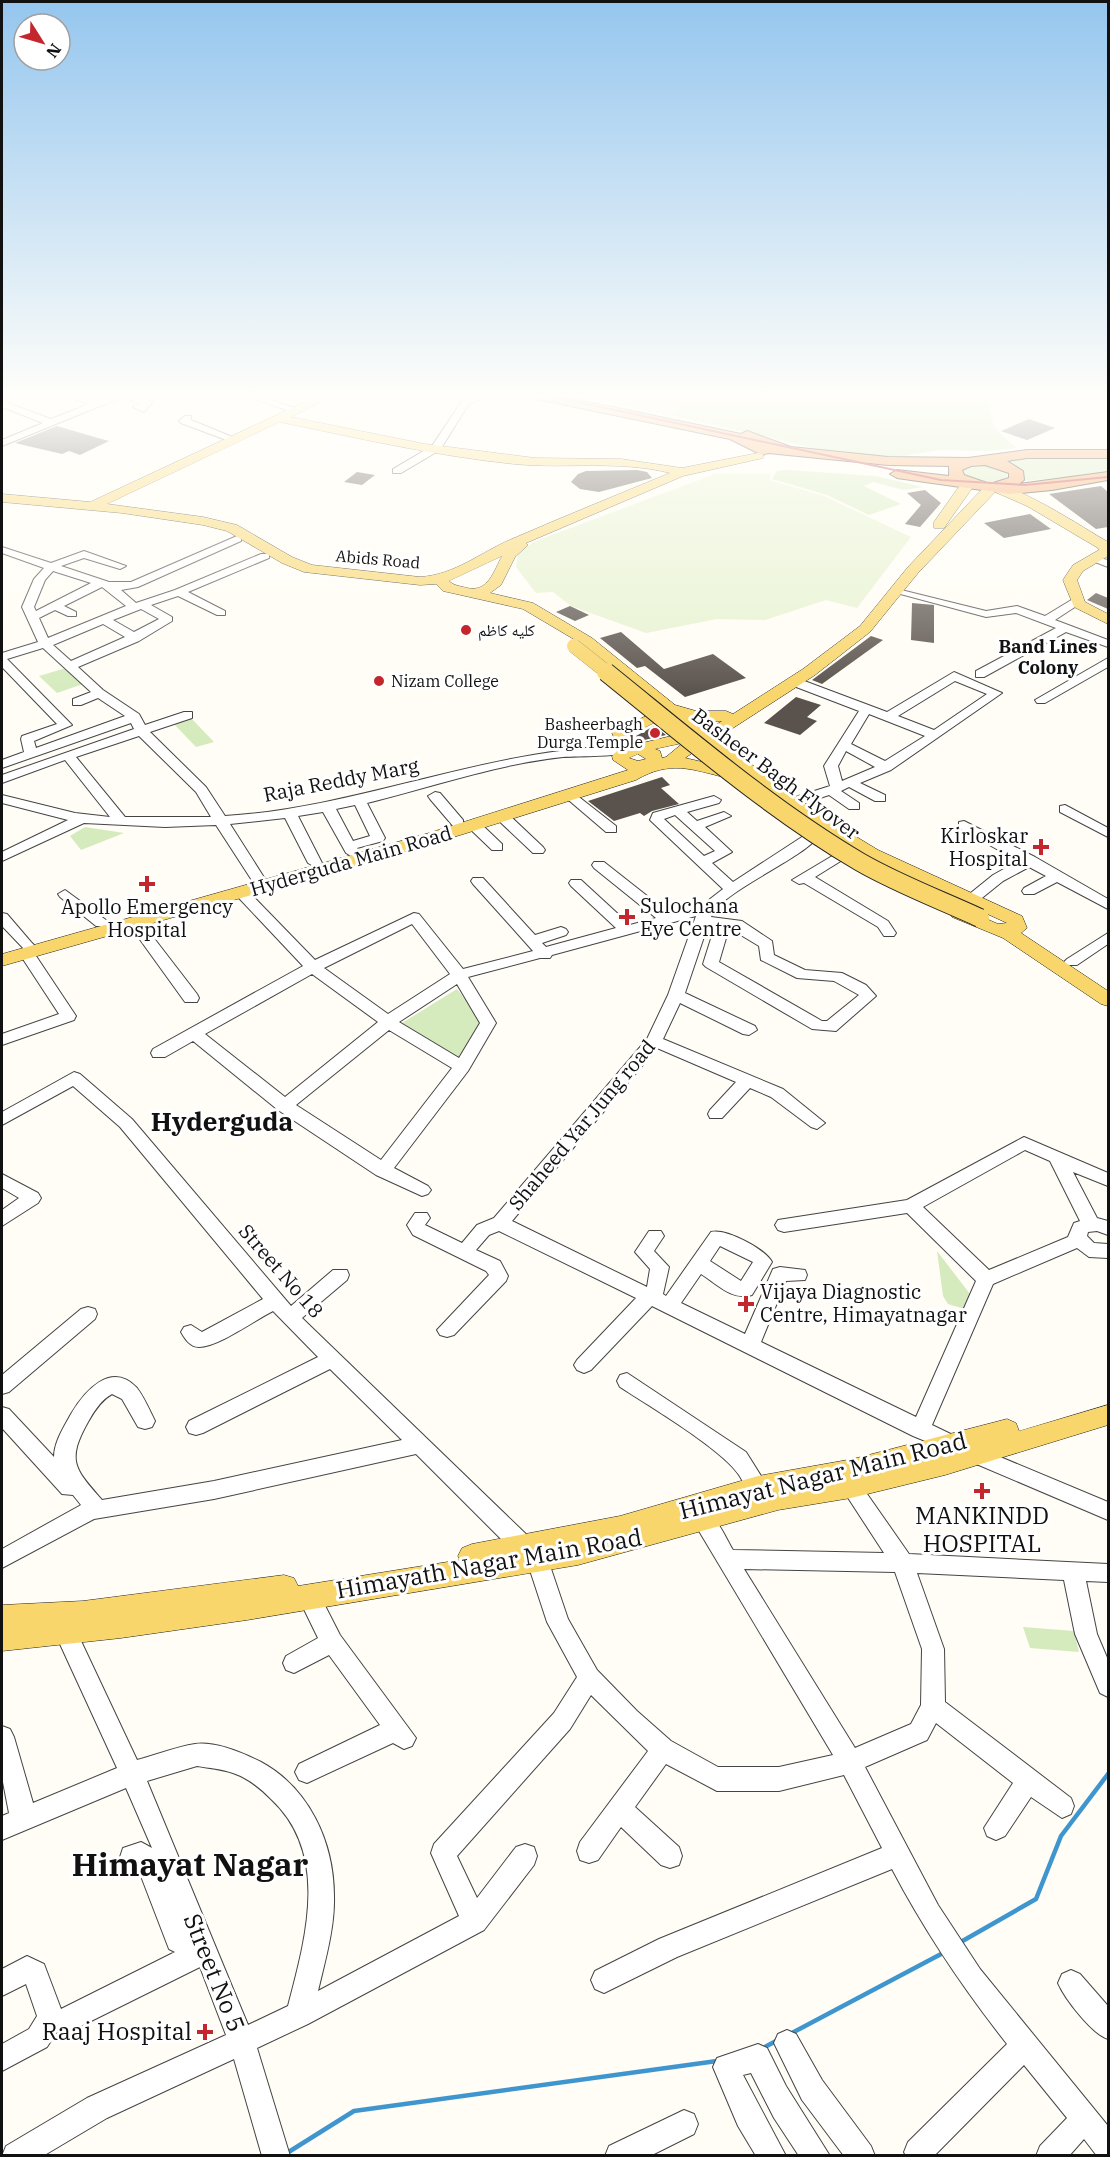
<svg xmlns="http://www.w3.org/2000/svg" width="1110" height="2157" font-family="'IBM Plex Serif','Noto Naskh Arabic',serif">
  <style>
    .green { fill: #d5ebbd }
    .pitch { fill: #e6f2cf }
    .lines { fill: none; stroke-linecap: round; stroke-linejoin: round }
    .stream { stroke: #3f96cf; stroke-width: 4.5 }
    .building { fill: #5a524d }
    .minor-casing { stroke: #444; stroke-width: 2 }
    .major-casing { stroke: #222; stroke-width: 1 }
    .highway-casing { stroke: #222; stroke-width: 2 }
    .minor { fill: #fff; fill-rule: evenodd }
    .major { fill: #f9d66b; fill-rule: evenodd }
    .highway { fill: #f5a25d; fill-rule: evenodd }
    .rail { stroke: #c4262e; stroke-width: 2 }
    .major-bridge-far1-casing { stroke: #222; stroke-width: 14; stroke-linecap: butt }
    .major-bridge-casing { stroke: #222; stroke-width: 20; stroke-linecap: butt }
    .major-bridge-far1 { stroke: #f9d66b; stroke-width: 14 }
    .major-bridge { stroke: #f9d66b; stroke-width: 18 }
    .poi-dot { fill: #c4262e; stroke: #fff; stroke-width: 2 }
    .labels { text-anchor: middle; stroke-width: 6; stroke-linejoin: round; paint-order: stroke }
    .far-street-label { font-size: 16px; fill: #111; stroke: #fff }
    .far-poi-label { font-size: 16px; fill: #111; stroke: #fff; text-anchor: start }
    .far-neighbourhood-label { font-size: 18px; font-weight: bold; fill: #111; stroke: #fff }
    .street-label { font-size: 20px; fill: #111; stroke: #fff }
    .poi-label { font-size: 20px; fill: #111; stroke: #fff; text-anchor: start }
    .near-street-label { font-size: 24px; fill: #111; stroke: #fff }
    .near-poi-label { font-size: 24px; fill: #111; stroke: #fff }
    .district-label { font-size: 26px; font-weight: bold; fill: #111; stroke: #fff }
    .near-district-label { font-size: 32px; font-weight: bold; fill: #111; stroke: #fff }
  </style>
  <rect width="100%" height="100%" fill="#fffdf5"/>
  <!-- green -->
  <path class="green" d="M576,393H986L995,428L1016,448L993,451L940,450L896,457L831,452Z
    M1077,456H1108V473L1024,481L1020,469L1000,460Z
    M986,464L1007,472L1008,476C994,488 977,481 962,474L964,468Z
    M787,470L875,476L923,487L904,490L873,482L864,486L901,504L869,515L827,495L772,479L777,471Z
    M66,668L83,684L57,693L39,676Z
    M190,717L214,742L196,747L172,722Z
    M85,827L124,833L81,850L70,836Z
    M457,989L483,1022L460,1059L402,1023Z
    M937,1251L970,1294L968,1310L948,1304L943,1296Z
    M1023,1627L1074,1631L1079,1652L1030,1648Z"/>
  <!-- pitch -->
  <path class="pitch" d="M607,393H640L681,405L672,416L598,399Z
    M715,474H771L769,480L824,496L911,537L857,608L826,600L765,620L717,619L646,633L571,606L553,592L536,593L516,567L518,555L533,542Z"/>
  <g class="lines">
    <!-- stream -->
    <path class="stream" d="M959,1943L1036,1899L1061,1836L1108,1774
      M790,2034L943,1953
      M763,2048L776,2041
      M287,2153L354,2111L717,2061"/>
  </g>
  <!-- building -->
  <path class="building" d="M1029,419L1055,428L1027,440L1001,431Z
    M57,426L98,438L109,441L80,455L69,451L62,454L15,443Z
    M637,470L647,472L652,478L599,492L580,489L571,482L578,474L586,471Z
    M357,472L375,475L362,485L344,482Z
    M1101,486L1108,492V527L1096,529L1049,494Z
    M925,490L941,503L920,527L905,524L921,505L907,493Z
    M1030,514L1051,529L1004,538L984,523Z
    M1096,593L1108,598V609L1087,600Z
    M912,603L934,605V643L911,640Z
    M570,606L589,615L575,621L556,612Z
    M621,632L664,669L713,654L746,678L685,697L645,666L637,668L600,638Z
    M871,636L883,640L822,684L812,680Z
    M796,697L821,705L807,717L817,721L800,735L764,723Z
    M654,726L666,735L640,741L636,736Z
    M662,777L670,785L661,788L679,804L652,811L644,816L640,813L614,821L588,801Z"/>
  <g class="lines">
    <!-- minor casing -->
    <g class="minor-casing">
      <path id="minor" d="M57,393H70L98,400L116,393H128L153,402L144,412L133,407L140,403L122,397L2,446V440L43,423L2,407V401L51,419L89,404Z
        M238,393H251L300,410L292,412Z
        M479,393H490L468,405L440,450L401,473H393V469L432,446L462,401Z
        M185,416H191V420L237,439L229,441L181,423L179,421Z
        M237,536L241,537V541L138,587L121,590L136,603L175,590L261,554H269V558L188,592L225,611V615H217L178,596L151,605L172,617V621L139,641L78,667L103,690L139,714L145,725L184,712H192V718L150,732L206,787L225,816C361,808 490,747 628,746L635,750C627,757 577,756 563,757C497,764 432,787 367,803L385,838L383,841L357,848L360,853L353,857L346,853L323,812L298,816L322,863L315,867L308,863L285,818L230,824L265,879L258,883L253,882L216,825L165,827L84,823L2,861V852L68,820L2,803V795L75,813L110,817L65,760L2,783V775L134,729L131,723L2,768V760L24,752L21,739L22,736L57,724L2,667V653L38,642L22,607L34,579L44,568L2,553V547L51,563L84,551L126,566L120,569L84,558L61,566L109,582H131ZM53,571L91,583L36,611L34,607L45,580ZM102,587L126,606L48,638L39,618L55,610L68,616H76V612L64,606ZM141,609L159,619L134,632L113,620ZM103,624L125,637L71,661L53,645ZM43,648L91,692L73,699V705H81L98,698L125,716L36,748L34,741L72,725L7,659ZM139,736L196,792L211,817H125L76,757ZM355,805L370,836L353,841L336,809Z
        M1090,556L1108,560V567L1090,560Z
        M893,588L986,611L1017,606L1045,616L1073,599H1081V603L1055,620L1108,640V647L1066,632L984,677H976V671L1056,628L1016,613L986,617L893,592Z
        M1108,658V667L1045,703H1037L1035,700Z
        M954,672L1002,693L891,770L860,783L885,795V801H875L849,787L841,791L859,803V809H849L829,795L796,806H786V800L830,786L824,766L859,711L791,685V679H799L887,712ZM955,681L987,694L934,730L898,716ZM869,714L925,736L885,761L851,744ZM846,751L875,767L842,781L838,766Z
        M570,790L616,826V832H606L565,797L563,794Z
        M435,792L440,793L463,820V826H453L430,799L428,796Z
        M714,796L721,800L719,803L687,812L697,821L724,812L731,816L705,827L732,852L712,863L733,882L805,835L810,834L817,838C798,861 719,893 711,917L742,921L772,941L774,955L805,970L842,973L866,985L876,996L836,1031L812,1029L706,967L703,964L715,926L708,925L685,993L755,1026L757,1030L749,1035L743,1034L680,1003L663,1039L783,1089L825,1123L817,1129L811,1127L771,1097L750,1088L722,1118H710L708,1114L710,1110L736,1082L657,1048L512,1221L647,1287L650,1269L635,1252L649,1231H661L664,1236L654,1251L669,1267L663,1294L666,1296L711,1232C726,1228 765,1249 772,1262L752,1295C732,1301 717,1284 701,1274L681,1303L745,1334L773,1269L780,1267L805,1270L807,1275L805,1280L786,1281L761,1342L916,1417L976,1281L907,1213L784,1232L778,1230L775,1225L778,1220L907,1200L1024,1137L1108,1173V1186L1073,1172L1097,1218L1108,1221V1235L1097,1231L1088,1232L1087,1236L1094,1243L1108,1244V1258L1089,1257L1077,1248L993,1284L932,1425L959,1438L962,1444L959,1450L952,1452L913,1436L652,1306L591,1370L584,1373L577,1370L574,1365L577,1360L636,1298L499,1231L489,1235L476,1250L500,1261L508,1276L506,1281L454,1335L447,1337L440,1335L437,1330L489,1275L486,1271L413,1235L407,1225L415,1213H427L430,1218L425,1225L462,1243L477,1225L494,1218L647,1039L668,995L696,916L552,955L550,958H540L468,977L496,1023L468,1071L394,1168L428,1186L431,1190L428,1194L422,1196L376,1175L278,1110L193,1041L165,1057H153L151,1053L153,1049L303,966L237,896L235,893L237,890H247L315,960L414,913L419,914L463,969L533,951L473,884L471,881L473,878H483L535,935L561,927L566,929L568,932L566,935L542,943L546,947L616,928L571,886L569,883L571,880H581L630,925L656,918L594,868L592,865L594,862H604L670,914L701,906L723,889L650,820L653,813ZM675,815L715,851L704,856L664,819ZM412,924L450,974L388,1014L324,968ZM729,928L759,946L761,960L797,978L834,981L859,995L827,1021H822L719,962ZM312,974L378,1022L285,1097L205,1034ZM457,984L480,1023L459,1058L399,1022ZM389,1030L452,1068L381,1160L296,1105ZM1025,1150L1050,1161L1080,1221L1074,1223L1068,1237L989,1270L923,1207ZM720,1246L753,1262L741,1281L710,1261Z
        M1065,805L1108,828V837L1060,812V806Z
        M502,812L507,813L543,847L545,850L543,853H533L497,819V813Z
        M474,821L479,822L502,844V850H492L469,828V822Z
        M964,821L1035,857L1108,899V909L1057,882L1034,894H1024L1022,891L1024,888L1046,876L1029,867L1003,881L977,902H967L965,899L967,896L993,875L1018,861L959,828V822Z
        M839,852L844,853L846,856L844,859L815,877L888,921L896,933L894,936H884L878,927L804,883L799,884L792,880Z
        M65,890L106,920L108,923L106,926H96L60,897L58,894Z
        M2,913L7,914L31,942L34,945L29,949L32,950L76,1016L74,1020L2,1045V1034L59,1014L19,953L24,949L2,926Z
        M135,919L140,920L197,994L199,998L197,1002H185L128,923Z
        M1108,933V944L1077,965H1067L1064,962L1067,959Z
        M74,1072L80,1074L132,1119L291,1306L333,1270H347L349,1275L347,1280L302,1318L530,1538L533,1545L530,1551L537,1549L545,1551L568,1619L597,1670L637,1711L671,1741L718,1767H779L833,1755L696,1526L692,1520L696,1514C715,1507 724,1536 733,1550L884,1553L841,1487L844,1481L851,1478L858,1481L909,1554L1108,1564V1582L1086,1581L1097,1634L1108,1660V1697L1100,1693L1075,1634L1064,1580L917,1573L944,1649L945,1702L1071,1798L1074,1806L1071,1814L1062,1818L1031,1797L1005,1836L996,1840L987,1836L984,1828L1013,1783L936,1723L927,1740L865,1767L938,1905L980,1969L1108,2126V2156H1097L1084,2139L1069,2156H1036L1040,2146L1067,2118L1024,2065L934,2156H906L904,2152L908,2142L1007,2044C963,1988 925,1932 892,1869L677,1957L604,1993L595,1989L591,1980L595,1971L659,1939L882,1848L844,1775L779,1791H717L666,1764L635,1807L679,1847L682,1856L679,1865L670,1868L661,1865L621,1827L598,1860L589,1863L580,1860L577,1851L580,1842L648,1751L591,1695L570,1729L457,1856L477,1898L516,1847L525,1844L534,1847L537,1856L534,1865L484,1930L308,2024L257,2048L290,2156H262L234,2059L107,2118L43,2156H2L6,2146L87,2098L226,2035L200,1967L79,2027L70,2031L60,2027L47,2047L2,2071V2044L29,2029L37,2016L26,1984L2,1996V1969L27,1956L44,1964L61,2009L175,1952L169,1949L139,1871L136,1868L132,1869L123,1866L120,1857L123,1848L141,1842L152,1848L126,1788L2,1840V1816L9,1813L2,1777V1726L10,1729L14,1737L33,1803L117,1768L54,1631L57,1624L65,1621L73,1624L137,1760C156,1755 176,1747 195,1744C216,1741 243,1753 261,1762C309,1788 334,1842 334,1896C335,1927 325,1961 318,1991L459,1916L431,1853L434,1844L554,1713L577,1677L547,1622L526,1558L529,1552L522,1554L514,1552L416,1454L214,1499L94,1519L2,1568V1549L81,1505L73,1495L62,1494L2,1428V1407L9,1409L54,1457C54,1442 64,1427 71,1414C84,1392 111,1360 137,1388C144,1397 150,1411 155,1421L152,1427L145,1429L138,1427L122,1399L112,1394C101,1400 94,1411 88,1422C66,1461 75,1469 102,1500L214,1481L402,1440L330,1369L203,1433L196,1435L189,1433L186,1427L189,1421L318,1357L273,1311C255,1320 218,1347 199,1347C190,1347 185,1339 181,1332L184,1327L191,1325L202,1332L263,1299L120,1127L73,1086L2,1125V1112ZM744,1569L895,1572L922,1649L921,1705L911,1724L855,1748ZM197,1766C209,1768 222,1769 233,1773C248,1778 260,1788 271,1799C330,1854 306,1937 288,2006L248,2025L147,1781Z
        M2,1174L38,1193L41,1198L38,1203L2,1226V1210L19,1198L2,1188Z
        M88,1307L95,1309L97,1314L95,1319L9,1392L2,1394V1375L81,1309Z
        M627,1373L746,1452L768,1487L765,1493C750,1498 746,1486 739,1475C722,1449 649,1406 620,1387L617,1381L620,1375Z
        M974,1446L1108,1502V1520L967,1460L964,1454L967,1448Z
        M309,1587L317,1590L340,1635L416,1738L412,1746L404,1749L393,1743L307,1783L299,1780L295,1772L299,1764L380,1725L329,1655L294,1673L286,1670L283,1663L286,1656L318,1638L298,1597L301,1590Z
        M1071,1970L1080,1974L1108,2006V2039C1092,2034 1065,1999 1058,1983L1062,1974Z
        M787,2030L796,2034L822,2080L871,2146L875,2156H844L802,2100L774,2043L778,2034Z
        M758,2044L767,2048L786,2086L830,2156H799L774,2118L751,2073L743,2075L786,2156H756L738,2126L713,2067L717,2058Z
        M684,2110L694,2114L698,2124L694,2134L650,2156H605L609,2146Z"/>
    </g>
    <!-- major casing -->
    <g class="major-casing">
      <path id="major" d="M324,393H339L291,417L425,444L535,458L621,459L682,468L763,452V458L683,476L526,543L528,545L515,557L501,585L490,593L533,603L592,638L675,705L696,711H726L733,714L803,669L860,626L908,567L987,484C1010,479 1085,529 1108,542V556L1083,571L1077,580L1085,602L1108,614V624L1074,607L1063,580L1073,565L1099,550L1098,548L1027,506L995,492L918,573L870,632L815,675L716,739L827,819L878,850L1022,916L1027,928L1021,933L1108,991V1006L1101,1004L1003,938L952,917L950,913L959,907L998,924L1007,923L866,858L815,827L704,745L685,758L733,769L735,773L733,777L727,778C691,769 670,760 636,780L441,841L2,966V954L429,833L628,770L613,760L612,756L619,749L612,733L660,709L582,644L523,609L443,591L436,584L420,585L304,572L282,563L227,531L203,525L122,513L2,502V494L90,502ZM280,422C358,438 435,456 514,464C566,469 619,460 670,473C617,495 565,516 512,539C481,552 455,575 420,577L312,565L292,557L237,525L203,517L107,504ZM502,556C494,571 488,593 467,588C460,586 454,586 449,581ZM669,716L688,732L634,745L629,735ZM694,721H722L706,731ZM683,743L666,757L662,758L660,751L655,749ZM638,754L646,759L638,761L629,758Z
        M968,480L975,484L944,528H934V522L963,481Z
        M1108,1405V1425L945,1475L851,1498L778,1510L578,1565L247,1620L121,1638L2,1651V1605L83,1601L284,1575L294,1578L298,1586L460,1560L458,1556L462,1548L472,1544L620,1516L758,1476L853,1459L1007,1419L1016,1423L1019,1431Z"/>
    </g>
    <!-- highway casing -->
    <g class="highway-casing">
      <path id="highway" d="M520,393H545L741,434L747,431L791,447L888,457L968,458L1027,450H1108V458H1027L1007,461L1023,471L1024,480L1019,484L1108,472V480L1052,490L1010,494L897,478L890,474L897,470L949,476V466L888,465L768,453L762,455L730,439L527,397ZM985,465L1009,473V478L990,484L964,475L962,470L971,466Z"/>
    </g>
    <!-- minor -->
    <use href="#minor" class="minor"/>
    <!-- major -->
    <use href="#major" class="major"/>
    <!-- highway -->
    <use href="#highway" class="highway"/>
    <!-- rail -->
    <path class="rail" d="M536,393L941,480L1025,485L1108,477"/>
    <!-- major-bridge-far1 casing -->
    <g class="major-bridge-far1-casing">
      <path id="major-bridge-far1" d="M574,646L608,673"/>
    </g>
    <!-- major-bridge casing -->
    <g class="major-bridge-casing">
      <path id="major-bridge" d="M606,672C688,738 770,809 860,862C898,884 941,900 980,918"/>
    </g>
    <!-- major-bridge-far1 -->
    <use href="#major-bridge-far1" class="major-bridge-far1"/>
    <!-- major-bridge -->
    <use href="#major-bridge" class="major-bridge"/>
  </g>
  <!-- sky -->
  <linearGradient id="sky" x2="0" y2="1"><stop stop-color="#95c6ee"/><stop offset="0.57" stop-color="#fffefa"/><stop offset="1" stop-color="#fffefa" stop-opacity="0"/></linearGradient>
  <rect width="1110" height="695" fill="url(#sky)"/>
  <!-- markers -->
  <g class="poi-dot">
    <circle cx="466" cy="630" r="6"/>
    <circle cx="379" cy="681" r="6"/>
    <circle cx="655" cy="733" r="6"/>
    <path d="M1038 838h6v6h6v6h-6v6h-6v-6h-6v-6h6z"/>
    <path d="M144 875h6v6h6v6h-6v6h-6v-6h-6v-6h6z"/>
    <path d="M624 908h6v6h6v6h-6v6h-6v-6h-6v-6h6z"/>
    <path d="M743 1295h6v6h6v6h-6v6h-6v-6h-6v-6h6z"/>
    <path d="M979 1482h6v6h6v6h-6v6h-6v-6h-6v-6h6z"/>
    <path d="M202 2023h6v6h6v6h-6v6h-6v-6h-6v-6h6z"/>
  </g>
  <g class="labels">
    <!-- far-street labels -->
    <g class="far-street-label">
      <text transform="translate(378 559) rotate(5)" y="6">Abids Road</text>
    </g>
    <!-- far-poi labels -->
    <g class="far-poi-label">
      <text x="478" y="636">كليه كاظم</text>
      <text x="391" y="687">Nizam College</text>
      <text x="643" y="730" text-anchor="end">Basheerbagh<tspan x="643" dy="18">Durga Temple</tspan></text>
    </g>
    <!-- far-neighbourhood labels -->
    <g class="far-neighbourhood-label">
      <text x="1048" y="653">Band Lines<tspan x="1048" dy="21">Colony</tspan></text>
    </g>
    <!-- street labels -->
    <g class="street-label">
      <text transform="translate(776 774) rotate(37)" y="7">Basheer Bagh Flyover</text>
      <text transform="translate(341 780) rotate(-11)" y="7">Raja Reddy Marg</text>
      <text transform="translate(351 861) rotate(-16)" y="7">Hyderguda Main Road</text>
      <text transform="translate(582 1125) rotate(-50)" y="7">Shaheed Yar Jung road</text>
      <text transform="translate(281 1271) rotate(49)" y="7">Street No 18</text>
    </g>
    <!-- poi labels -->
    <g class="poi-label">
      <text x="1028" y="843" text-anchor="end">Kirloskar<tspan x="1028" dy="23">Hospital</tspan></text>
      <text x="640" y="913">Sulochana<tspan x="640" dy="23">Eye Centre</tspan></text>
      <text x="147" y="914" text-anchor="middle">Apollo Emergency<tspan x="147" dy="23">Hospital</tspan></text>
      <text x="760" y="1299">Vijaya Diagnostic<tspan x="760" dy="23">Centre, Himayatnagar</tspan></text>
    </g>
    <!-- near-street labels -->
    <g class="near-street-label">
      <text transform="translate(823 1476) rotate(-14)" y="8">Himayat Nagar Main Road</text>
      <text transform="translate(489 1564) rotate(-10)" y="8">Himayath Nagar Main Road</text>
      <text transform="translate(214 1973) rotate(68)" y="8">Street No 5</text>
    </g>
    <!-- near-poi labels -->
    <g class="near-poi-label">
      <text x="982" y="1524">MANKINDD<tspan x="982" dy="28">HOSPITAL</tspan></text>
      <text x="192" y="2040" text-anchor="end">Raaj Hospital</text>
    </g>
    <!-- district labels -->
    <g class="district-label">
      <text x="222" y="1131">Hyderguda</text>
    </g>
    <!-- near-district labels -->
    <g class="near-district-label">
      <text x="190" y="1876">Himayat Nagar</text>
    </g>
  </g>
  <!-- border -->
  <rect width="1110" height="2157" fill="none" stroke="#111111" stroke-width="6"/>
  <!-- north arrow -->
  <g transform="translate(42 42) rotate(127)"><circle r="28" fill="#ffffff" stroke="#a0a0a0" stroke-width="1.5"/>
  <path d="M0-4.5L10 22L0 15L-10 22Z" fill="#c4262e"/>
  <text y="-9" font-size="16" font-weight="bold" text-anchor="middle" fill="#111111">N</text>
  </g>
</svg>
